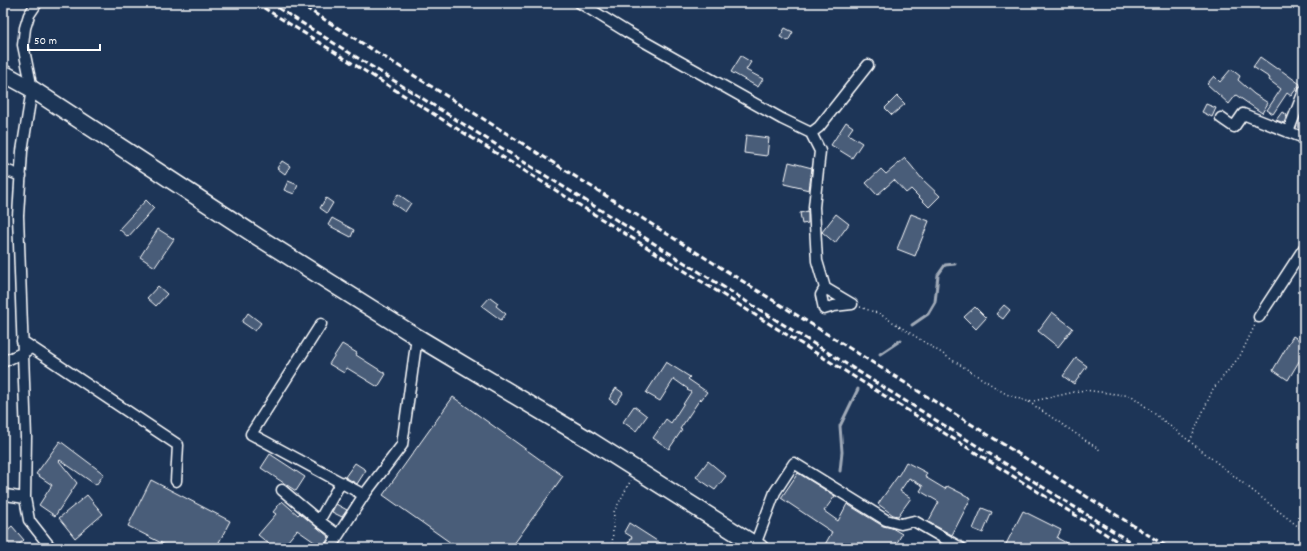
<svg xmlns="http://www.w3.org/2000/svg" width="1307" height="551" font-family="Dekko,sans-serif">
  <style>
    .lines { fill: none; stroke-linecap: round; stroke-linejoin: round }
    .stream { stroke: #a0aab8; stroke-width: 3 }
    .building { fill: #4a5d79; stroke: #fff }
    .minor-casing { stroke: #fff; stroke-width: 13 }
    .primary-casing { stroke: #fff; stroke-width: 19 }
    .path { stroke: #fff; stroke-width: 1.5; stroke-dasharray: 1 3; stroke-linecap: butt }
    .minor { stroke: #1d3557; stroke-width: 10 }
    .primary { stroke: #1d3557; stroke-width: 16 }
    .rail { stroke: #fff; stroke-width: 3; stroke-dasharray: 6 3; stroke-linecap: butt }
  </style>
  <rect width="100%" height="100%" fill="#1d3557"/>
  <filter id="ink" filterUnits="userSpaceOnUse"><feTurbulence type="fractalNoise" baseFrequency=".025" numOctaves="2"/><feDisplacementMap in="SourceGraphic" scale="8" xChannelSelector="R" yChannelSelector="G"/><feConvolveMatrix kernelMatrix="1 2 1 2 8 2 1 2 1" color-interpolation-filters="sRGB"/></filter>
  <g filter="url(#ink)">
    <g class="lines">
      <!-- stream -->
      <path class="stream" d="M912,325L928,314L935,302L938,275L945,265L955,264
        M880,354L901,340
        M840,471L842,452L840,426L858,389"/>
    </g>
    <!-- building -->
    <path class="building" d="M785,28L793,32L788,41L780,37Z
      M741,56L751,62L746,70L763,79L758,87L731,72Z
      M1260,57L1277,69L1278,68L1300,84L1291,96L1287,93L1273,114L1267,110L1281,89L1269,80L1270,78L1253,67Z
      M1231,69L1240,76L1238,80L1254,94L1268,103L1262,113L1236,95L1229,104L1207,84L1214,76L1220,82Z
      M897,96L905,104L892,115L885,108Z
      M1206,104L1216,108L1212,117L1202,112Z
      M1282,112L1287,115L1284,123L1276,120Z
      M846,122L853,127L848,134L862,143L852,158L831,145Z
      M746,135L769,138L767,156L744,153Z
      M905,158L922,179L940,196L929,207L911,189L906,193L894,180L877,195L866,183L881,169L886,174Z
      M282,161L290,166L285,174L277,168Z
      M789,162L812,168L809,190L784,184Z
      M288,181L298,185L294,194L284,190Z
      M398,194L411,203L405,212L392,203Z
      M326,198L333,203L327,213L320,208Z
      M146,200L154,208L128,237L119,229Z
      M808,211V223L802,224L800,213Z
      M836,214L849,224L835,243L822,232Z
      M911,214L929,221L915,256L897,249Z
      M332,218L354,230L351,237L328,225Z
      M158,229L174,239L155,267L140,257Z
      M158,286L167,294L156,306L147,298Z
      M490,297L498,303L496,306L506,314L501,320L482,306Z
      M1004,305L1010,310L1003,319L996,314Z
      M975,307L986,318L976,329L964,317Z
      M1052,312L1073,328L1058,347L1038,331Z
      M248,313L261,323L255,331L242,322Z
      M1293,336L1304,343V353L1288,380L1273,370Z
      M342,344L357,353L356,355L386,374L378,387L347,368L344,373L329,364Z
      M1076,358L1087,366L1074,384L1063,376Z
      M666,362L690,377L688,379L707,392L701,400L700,399L680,429L682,430L669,449L653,438L666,419L671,423L691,392L687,390L688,389L674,379L660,401L646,393Z
      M616,388L623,393L616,404L609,399Z
      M453,397L563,476L511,548H458L383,495Z
      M634,406L647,416L636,431L623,422Z
      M60,441L104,474L96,485L60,460L59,461L77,483L55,516L39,505L52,485L36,474Z
      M270,454L305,477L296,491L261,468Z
      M708,461L726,476L715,490L696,477Z
      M906,462L927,473L925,477L945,489L947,486L971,498L952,535L928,522L939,502L920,491L923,486L909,478L900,491L911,498L898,516L893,515L878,504L900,473Z
      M355,463L366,470L357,484L345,477Z
      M798,473L835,496L824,511L838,521L847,504L883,526L892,528L902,534L894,548H823L832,532L781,498Z
      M151,480L230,521L216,548H171L128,526Z
      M87,495L103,514L75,538L59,518Z
      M282,501L298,515L300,513L329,537L323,548L297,530L282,548H274L258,535L276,514L273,512Z
      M336,504L347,510L342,517L332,512Z
      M982,508L992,512L983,533L973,529Z
      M1023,511L1061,530L1057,538L1076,548H1004Z
      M629,523L668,548H648L643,545L641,548H625L632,537L624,532Z
      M12,526L24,540L15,548H3V534Z"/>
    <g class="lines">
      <!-- minor casing -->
      <g class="minor-casing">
        <path id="minor" d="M37,3L29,15L25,28L23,45L32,89L22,151L18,216L26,437L25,498L29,520L51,548
          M580,3L627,32L782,119L811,133L819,127L868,65
          M1221,118L1234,127L1243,114L1304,138
          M1288,132L1304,91
          M811,133L820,151L814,207L817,261L825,288L852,304
          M3,169L21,176
          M825,288L821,295L824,309L834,306L852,304
          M1259,317L1304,248
          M321,324L251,434L364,495
          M22,341L178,445L176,481
          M3,362L28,350
          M282,490L319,521L338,535
          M3,493L6,495L25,498
          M319,521L341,482
          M755,545L775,492L794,463L886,520L901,524L914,521L961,548
          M330,548L364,495L402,445L417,337"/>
      </g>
      <!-- primary casing -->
      <g class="primary-casing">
        <path id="primary" d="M3,73L32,89L258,237L417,337L591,441L760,548"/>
      </g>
      <!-- path -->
      <path class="path" d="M860,307L880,314L1006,394L1029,402L1084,390L1132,396L1304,531
        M1029,402L1100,450
        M1190,441L1213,389L1240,356L1255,325
        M612,548L614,512L631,480"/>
      <!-- minor -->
      <use href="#minor" class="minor"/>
      <!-- primary -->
      <use href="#primary" class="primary"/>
      <!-- rail -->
      <path class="rail" d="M256,3L1128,548
        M270,3L1140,548
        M298,3L1169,548"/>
    </g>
  </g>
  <!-- margin -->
  <rect width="1307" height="551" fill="none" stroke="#1d3557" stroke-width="16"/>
  <rect x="8" y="8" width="1291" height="535" fill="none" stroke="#fff" stroke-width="1.5" filter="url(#ink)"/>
  <!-- scale -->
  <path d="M28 44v6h72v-6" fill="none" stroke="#ffffff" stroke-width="2"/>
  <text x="34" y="44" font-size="12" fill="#ffffff" stroke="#1d3557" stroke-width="3" paint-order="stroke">50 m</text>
</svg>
